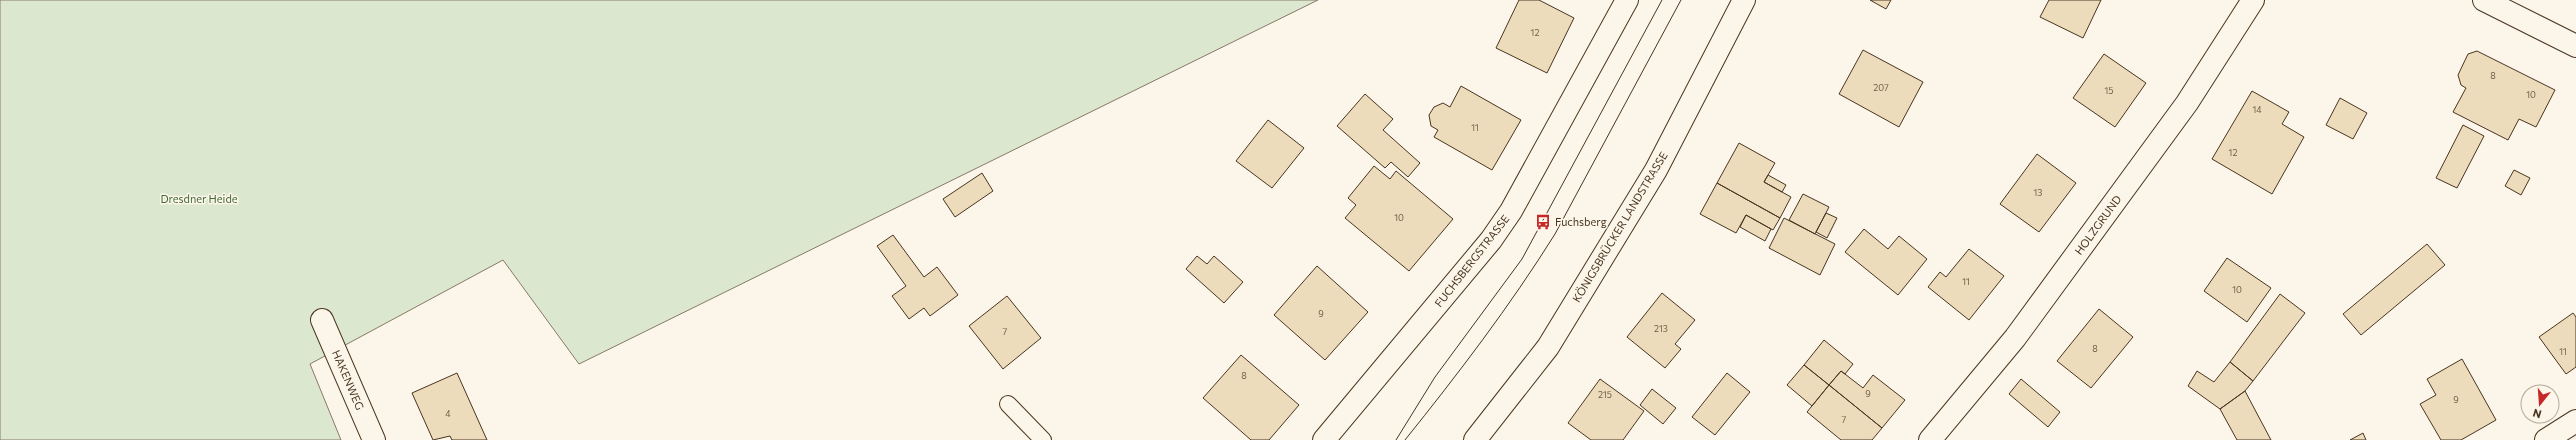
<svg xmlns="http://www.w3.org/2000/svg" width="2576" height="440" font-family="Commissioner,sans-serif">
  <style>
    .green { fill: #dce7d0; stroke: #887966 }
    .building { fill: #ecdcbc; stroke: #4a3520 }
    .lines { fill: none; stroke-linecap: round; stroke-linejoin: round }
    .lane-casing { stroke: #4a3520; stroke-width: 18 }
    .street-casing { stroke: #4a3520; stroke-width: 24 }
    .secondary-casing { stroke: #4a3520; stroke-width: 24 }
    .lane { stroke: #fbf6e9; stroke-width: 16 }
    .street { stroke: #fbf6e9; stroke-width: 22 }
    .secondary { stroke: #fbf6e9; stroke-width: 22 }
    .tram { stroke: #4a3520; stroke-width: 1 }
    .labels { text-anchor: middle; stroke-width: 3; stroke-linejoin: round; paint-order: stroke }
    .number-label { font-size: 9px; fill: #725f47 }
    .park-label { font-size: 11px; fill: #436837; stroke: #fbf6e9 }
    .poi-label { font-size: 11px; fill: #4a3520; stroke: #fbf6e9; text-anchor: start }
    .street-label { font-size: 11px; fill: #4a3520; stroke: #fbf6e9 }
  </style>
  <rect width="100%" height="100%" fill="#fbf6e9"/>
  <!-- green -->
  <path class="green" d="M0,0H1318L579,364L503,260L310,364L341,440H0Z"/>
  <!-- building -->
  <path class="building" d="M1519,0H1539L1574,18L1547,73L1496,48Z
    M1870,0H1891L1886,9Z
    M2049,0H2101L2083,38L2040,17Z
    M1863,50L1923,82L1899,127L1839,94Z
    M2477,51L2555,90L2536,127L2519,119L2508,140L2453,112L2466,88L2461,85L2458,75L2468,54Z
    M2104,54L2146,83L2115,127L2073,98Z
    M1461,86L1521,120L1492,170L1434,137L1438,130L1431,126L1429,115L1434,107L1443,103L1450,107Z
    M2252,91L2289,112L2282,124L2304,137L2272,194L2212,159Z
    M1365,94L1393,119L1383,130L1420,163L1408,177L1391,162L1385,168L1337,126Z
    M2340,98L2367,113L2353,139L2326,125Z
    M1268,120L1304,148L1272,188L1236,161Z
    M2463,125L2484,136L2457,188L2436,178Z
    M1739,143L1775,163L1764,182L1791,197L1780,218L1717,183Z
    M2037,154L2076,183L2039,232L2000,204Z
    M1374,166L1390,179L1396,171L1453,219L1409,271L1345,218L1356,205L1348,198Z
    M2514,170L2530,178L2521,195L2505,186Z
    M982,173L993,191L955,217L943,199Z
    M1768,175L1786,185L1782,192L1764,182Z
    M1717,183L1780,218L1773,230L1746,215L1736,233L1700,214Z
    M1803,194L1829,207L1815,234L1789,220Z
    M1826,213L1837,218L1827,238L1816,232Z
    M1746,215L1771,229L1765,241L1740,227Z
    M1784,218L1835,244L1820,275L1769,248Z
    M1864,229L1888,249L1899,236L1927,259L1898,295L1845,252Z
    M893,235L924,277L937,267L958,295L930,316L924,308L909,319L892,296L906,286L877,246Z
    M2427,244L2445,265L2361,335L2343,314Z
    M1969,249L2004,276L1969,320L1928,287L1940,272L1946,277Z
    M1197,256L1207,264L1214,256L1243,282L1224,303L1186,269Z
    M2227,258L2271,288L2247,322L2204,291Z
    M1317,266L1368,312L1325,360L1274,315Z
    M1662,293L1695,320L1675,344L1681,349L1665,368L1627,337Z
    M2280,294L2305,313L2253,381L2230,362Z
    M1007,296L1041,338L1003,369L969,326Z
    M2099,309L2133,337L2091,388L2057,361Z
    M2573,313L2576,317V367L2566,374L2539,337Z
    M1824,340L1853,364L1845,374L1841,371L1829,385L1804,365Z
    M1241,355L1299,405L1269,440H1251L1203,398Z
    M2462,359L2496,420L2461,440H2441L2420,404L2436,395L2427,379Z
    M2230,362L2253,381L2245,391L2220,409L2188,386L2197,371L2214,382Z
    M1804,365L1829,385L1812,406L1787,385Z
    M1841,371L1863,388L1873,375L1905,400L1882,428L1829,385Z
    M457,373L487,440H452L450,436L433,440L412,393Z
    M1727,373L1750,392L1715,435L1692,417Z
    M1600,379L1644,411L1623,440H1591L1568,423Z
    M2021,379L2060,412L2048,427L2009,394Z
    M1829,385L1882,428L1872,440H1841L1807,412Z
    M1652,389L1676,408L1663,424L1640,405Z
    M2245,391L2271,440H2237L2220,409Z
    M2363,433L2366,440H2350Z"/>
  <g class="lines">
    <!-- lane casing -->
    <g class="lane-casing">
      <path id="lane" d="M1008,404L1043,440"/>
    </g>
    <!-- street casing -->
    <g class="street-casing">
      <path id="street" d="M2484,0L2576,46
        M322,320L374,440
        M1324,440L1491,240L1511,211L1627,0
        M1930,440L2015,338L2187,103L2253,0
        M2546,440L2576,421"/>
    </g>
    <!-- secondary casing -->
    <g class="secondary-casing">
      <path id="secondary" d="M1475,440L1548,347L1656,170L1744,0"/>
    </g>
    <!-- lane -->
    <use href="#lane" class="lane"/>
    <!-- street -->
    <use href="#street" class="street"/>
    <!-- secondary -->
    <use href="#secondary" class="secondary"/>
    <!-- tram -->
    <path class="tram" d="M1396,440L1435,377L1522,259L1662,0
      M1405,440C1458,374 1510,306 1555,234L1681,0"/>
  </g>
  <!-- icons -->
  <defs>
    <g id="bus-bare" transform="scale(1.2)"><path d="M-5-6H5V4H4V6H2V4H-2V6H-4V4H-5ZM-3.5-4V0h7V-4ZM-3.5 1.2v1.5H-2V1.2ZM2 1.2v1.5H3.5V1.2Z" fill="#c62828" stroke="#fbf6e9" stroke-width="2.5" paint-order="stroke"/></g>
  </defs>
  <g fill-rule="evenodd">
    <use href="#bus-bare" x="1543" y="222"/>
  </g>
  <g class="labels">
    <!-- number labels -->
    <g class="number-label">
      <text x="1535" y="36">12</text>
      <text x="2493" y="79">8</text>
      <text x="1881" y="91">207</text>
      <text x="2109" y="94">15</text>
      <text x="2531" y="98">10</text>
      <text x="2257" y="113">14</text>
      <text x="1475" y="131">11</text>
      <text x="2233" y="156">12</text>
      <text x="2038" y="196">13</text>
      <text x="1399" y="221">10</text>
      <text x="1966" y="285">11</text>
      <text x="2237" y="293">10</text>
      <text x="1321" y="317">9</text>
      <text x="1661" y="332">213</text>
      <text x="1005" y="335">7</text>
      <text x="2095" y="352">8</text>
      <text x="2563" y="355">11</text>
      <text x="1244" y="379">8</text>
      <text x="1868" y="397">9</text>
      <text x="1605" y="398">215</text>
      <text x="2456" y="403">9</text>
      <text x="448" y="417">4</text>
      <text x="1844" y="423">7</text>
    </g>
    <!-- park labels -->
    <g class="park-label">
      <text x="199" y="203">Dresdner Heide</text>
    </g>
    <!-- poi labels -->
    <g class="poi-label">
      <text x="1555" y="226">Fuchsberg</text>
    </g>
    <!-- street labels -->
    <g class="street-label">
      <text transform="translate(2098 225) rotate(-54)" y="4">HOLZGRUND</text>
      <text transform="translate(1620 227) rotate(-59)" y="4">KÖNIGSBRÜCKER LANDSTRASSE</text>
      <text transform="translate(1472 261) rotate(-52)" y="4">FUCHSBERGSTRASSE</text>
      <text transform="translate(348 380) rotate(67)" y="4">HAKENWEG</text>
    </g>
  </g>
  <!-- north arrow -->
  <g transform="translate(2540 404) rotate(197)"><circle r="19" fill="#fbf6e9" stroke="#b4a999"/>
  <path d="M0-3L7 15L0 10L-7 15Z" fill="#c62828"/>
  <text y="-6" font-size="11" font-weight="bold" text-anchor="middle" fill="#4a3520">N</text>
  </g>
</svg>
